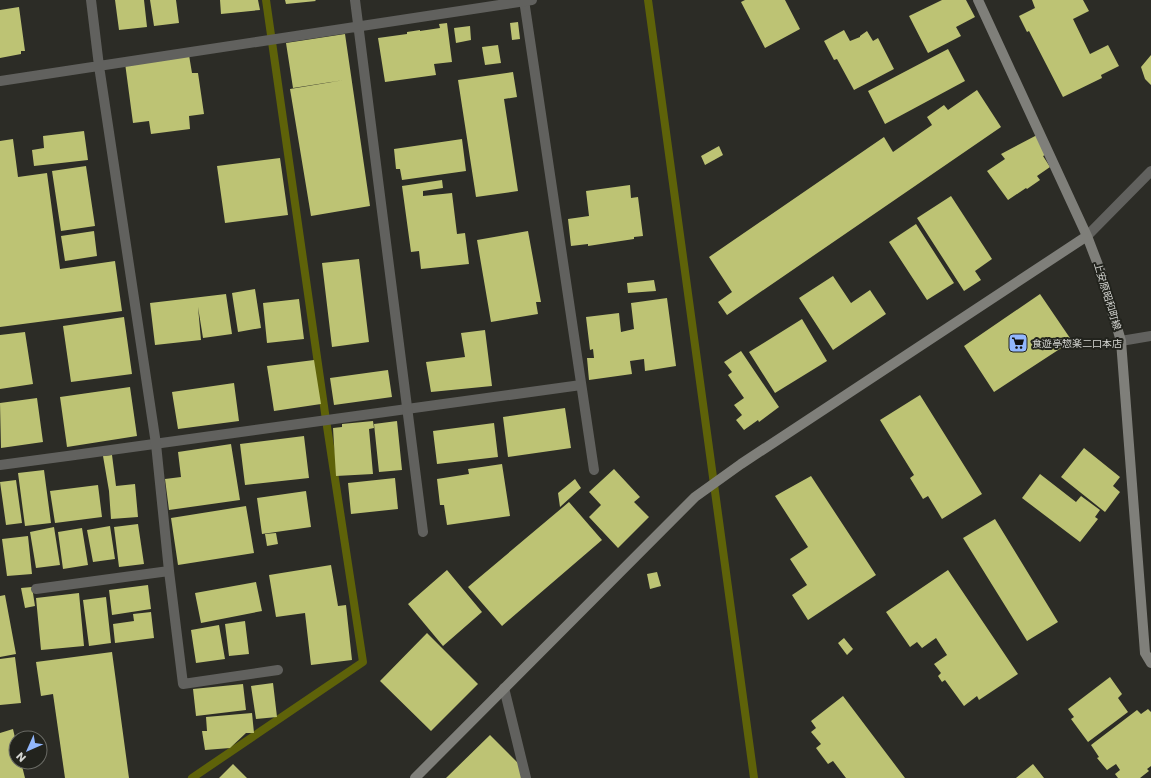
<svg xmlns="http://www.w3.org/2000/svg" width="1151" height="778" font-family="Poppins,'Noto Sans JP',sans-serif">
  <style>
    .lines { fill: none; stroke-linecap: round; stroke-linejoin: round }
    .stream { stroke: #5e6209; stroke-width: 8 }
    .building { fill: #bdc374 }
    .lane { stroke: #61615e; stroke-width: 10 }
    .street { stroke: #61615e; stroke-width: 10 }
    .secondary { stroke: #7f7f7a; stroke-width: 10 }
    .labels { text-anchor: middle; stroke-width: 4; stroke-linejoin: round; paint-order: stroke }
    .street-label { font-size: 10px; fill: #d5d6d2; stroke: #22231d }
    .poi-label { font-size: 10px; fill: #d5d6d2; stroke: #22231d; text-anchor: start }
  </style>
  <rect width="100%" height="100%" fill="#2c2c26"/>
  <g class="lines">
    <!-- stream -->
    <path class="stream" d="M648,0L754,778
      M192,778L363,662L326,420L266,0"/>
  </g>
  <!-- building -->
  <path class="building" d="M115,0H144L147,27L119,30Z
    M150,0H176L179,23L154,26Z
    M220,0H258L260,10L221,14Z
    M285,0H315L316,1L286,4Z
    M745,0H785L800,29L765,48L741,2Z
    M942,0H966L975,17L956,27L961,36L928,53L909,16Z
    M1032,0H1083L1089,11L1073,19L1090,54L1108,45L1119,66L1101,75L1102,78L1063,97L1029,31L1027,32L1019,16L1035,8Z
    M19,7L25,51H21V54L0,58V10Z
    M518,22L520,39L512,40L510,23Z
    M447,23L452,62L434,64L436,75L385,82L378,38L407,34V32L420,30V31L440,28L439,24Z
    M470,26L471,40L456,43L454,28Z
    M844,30L850,41L860,37V36L867,31L873,41L878,38L894,69L854,90L837,59L834,60L824,41Z
    M345,34L370,206L311,216L290,89L344,80L293,88L286,43Z
    M498,45L501,63L485,65L482,47Z
    M948,49L965,81L885,124L868,91Z
    M189,55L192,73H198L204,114L189,116L190,129L151,134L149,121L133,123L125,63Z
    M1151,55V85L1145,79L1141,67Z
    M513,72L517,97L504,99L518,191L476,197L458,80Z
    M977,90L1001,127L727,315L718,302L732,292L709,257L884,137L893,152L932,125L927,117L944,105L948,110Z
    M84,131L88,160L34,166L32,150L44,148L43,136Z
    M1037,135L1049,153L1043,156L1050,167L1037,176L1040,180L1027,189L1026,188L1008,200L987,171L1005,159L1001,154Z
    M13,139L18,177L47,173L60,269L115,261L122,311L0,327V141Z
    M462,139L466,171L402,180L400,169H396L394,149Z
    M719,146L723,155L705,165L701,156Z
    M280,158L288,215L225,223L217,166Z
    M86,166L95,226L61,231L52,171Z
    M442,180L443,188L423,191V196L452,193L457,234L465,233L469,264L421,269L419,251L411,252L402,186Z
    M630,185L631,198L638,197L643,236L634,237V239L588,246V244L571,246L568,219L589,216L586,191Z
    M951,196L992,259L975,271L981,280L964,291L917,218Z
    M916,224L954,283L927,300L889,242Z
    M94,231L97,256L65,261L61,236Z
    M528,231L541,302H536L538,314L491,322L477,240Z
    M359,259L369,342L332,347L322,263Z
    M833,276L851,303L870,290L886,314L833,350L799,298Z
    M654,280L656,291L628,293L627,283Z
    M255,289L261,328L238,332L232,293Z
    M226,294L232,334L203,338L198,307L201,340L155,345L150,303Z
    M1040,294L1072,341L994,392L964,346Z
    M667,298L676,366L645,371L644,359L630,361L632,374L589,380L587,358H594L593,349L590,350L586,317L619,313L621,332L634,329L631,303Z
    M299,299L304,339L267,343L263,303Z
    M124,317L132,374L71,382L63,326Z
    M802,319L827,361L775,393L749,352Z
    M485,330L492,386L431,392L426,362L465,357L461,333Z
    M25,332L33,384L0,389V335Z
    M741,351L779,407L759,422L758,420L744,430L736,420L742,415L734,405L744,398L728,375L732,372L724,362Z
    M314,360L321,404L274,411L267,366Z
    M388,370L392,397L334,405L330,378Z
    M234,383L239,421L178,429L172,392Z
    M130,387L137,436L67,447L60,397Z
    M920,395L982,494L942,519L928,496L923,499L910,478L914,475L880,420Z
    M37,398L43,442L1,448L0,403Z
    M565,408L571,448L508,457L503,417Z
    M373,421L374,428L369,429L373,474L336,476L333,428L342,427V424Z
    M397,421L402,470L379,472L374,424Z
    M494,423L498,457L437,464L433,431Z
    M304,436L309,478L245,485L240,444Z
    M231,444L240,500L169,510L165,479L181,477L178,452Z
    M1084,448L1120,477L1113,486L1120,492L1105,512L1061,477Z
    M112,455L116,486L135,484L138,517L111,519L109,491L103,456Z
    M502,464L510,516L447,525L444,505H440L437,479L469,474L468,469Z
    M614,469L640,497L634,502L649,517L618,548L589,517L601,505L589,492Z
    M44,470L51,523L25,526L18,473Z
    M1040,474L1076,502L1081,496L1100,510L1095,517L1098,519L1080,542L1022,498Z
    M811,476L876,575L808,620L792,595L807,585L790,559L808,547L775,496Z
    M395,478L398,509L351,514L348,483Z
    M575,479L581,488L560,507L558,493Z
    M16,480L22,523L6,525L0,482Z
    M98,485L102,517L55,523L50,491Z
    M306,491L311,527L262,534L257,498Z
    M569,502L602,540L502,626L468,587Z
    M246,506L254,553L178,565L171,518Z
    M995,519L1058,622L1027,641L963,538Z
    M138,524L144,564L119,567L114,527Z
    M110,526L115,559L93,562L87,530Z
    M54,527L60,565L36,568L30,532Z
    M82,528L88,565L63,569L58,532Z
    M276,533L278,544L267,546L265,534Z
    M28,536L32,574L7,576L2,539Z
    M331,565L338,606L346,605L352,660L311,665L305,613L276,617L269,575Z
    M447,570L482,612L443,646L408,604Z
    M948,570L1018,674L979,700L977,696L964,706L945,680L942,682L938,676L941,673L934,664L947,655L936,638L922,648L917,642L910,647L886,612Z
    M657,572L661,586L650,589L647,574Z
    M256,582L262,611L201,623L195,593Z
    M148,585L151,609L112,615L109,590Z
    M32,587L35,606L25,608L21,588Z
    M79,593L84,646L41,650L36,598Z
    M5,595L16,654L0,657V596Z
    M106,597L111,643L89,646L83,600Z
    M151,612L154,638L115,643L113,624L134,621L133,614Z
    M245,621L249,654L229,656L225,624Z
    M219,625L225,659L196,663L191,630Z
    M427,633L478,684L431,731L380,681Z
    M844,638L853,649L847,655L838,643Z
    M112,652L129,778H65L53,694L41,696L36,662Z
    M15,657L21,703L0,705V659Z
    M1110,677L1122,694L1118,698L1128,712L1088,742L1071,719L1074,717L1068,709Z
    M273,683L277,717L256,719L251,686Z
    M243,684L246,710L196,716L193,689Z
    M843,696L905,778H846L833,761L828,764L816,748L821,744L811,732L816,728L811,721Z
    M1148,709L1151,712V766L1147,769L1149,771L1140,778H1118L1115,774L1120,770L1116,764L1107,770L1097,758L1099,757L1091,745L1137,710L1141,714Z
    M252,713L254,733H246L230,748L205,750L202,731H207L206,717Z
    M13,729L16,742V762H21L25,778H0V733Z
    M490,735L521,766L522,778H446Z
    M233,764L247,778H219Z
    M1033,764L1044,778H1016Z"/>
  <g class="lines">
    <!-- lane -->
    <path class="lane" d="M524,0L594,470
      M0,465C194,439 388,412 581,385"/>
    <!-- street -->
    <path class="street" d="M91,0L99,66L156,444L169,571L183,684L278,670
      M355,0L423,532
      M0,81L532,0
      M1087,236L1151,171
      M1121,341L1151,336
      M36,589L169,571
      M504,688L526,778"/>
    <!-- secondary -->
    <path class="secondary" d="M978,0L1087,236L1100,270L1121,341L1145,653L1151,663
      M415,778L695,497L741,464L1087,236"/>
  </g>
  <!-- icons -->
  <defs>
    <g id="supermarket-square" transform="scale(1)"><rect x="-9" y="-9" width="18" height="18" rx="4" fill="#92b7fd" stroke="#22231d"/><path d="M-6-5.5h2.5l.6 2H6L4.5 2H-2.5L-4.4-4H-6ZM-1.5 3.2a1.3 1.3 0 1 0 .1 0ZM3 3.2a1.3 1.3 0 1 0 .1 0Z" fill="#111"/></g>
  </defs>
  <g fill-rule="evenodd">
    <use href="#supermarket-square" x="1018" y="343"/>
  </g>
  <g class="labels">
    <!-- street labels -->
    <g class="street-label">
      <text transform="translate(1108 296) rotate(73)" y="4">上安原昭和町線</text>
    </g>
    <!-- poi labels -->
    <g class="poi-label">
      <text x="1032" y="347">食遊亭惣楽二口本店</text>
    </g>
  </g>
  <!-- north arrow -->
  <g transform="translate(28 750) rotate(225)"><circle r="19" fill="#22231d" stroke="#6a6b65"/>
  <path d="M0-3L7 15L0 10L-7 15Z" fill="#92b7fd"/>
  <text y="-6" font-size="11" font-weight="bold" text-anchor="middle" fill="#d5d6d2">N</text>
  </g>
</svg>
